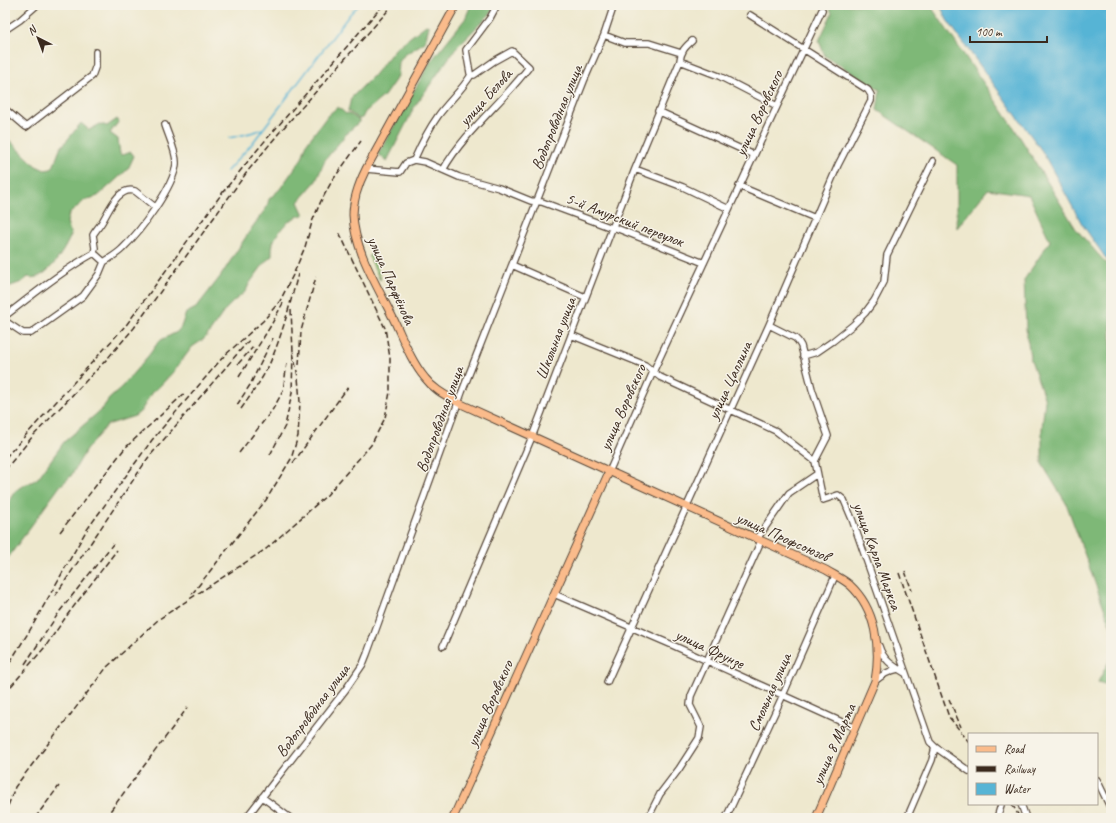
<svg xmlns="http://www.w3.org/2000/svg" width="1116" height="823" font-family="Caveat,sans-serif">
  <style>
    .green { fill: #9dd88b; stroke: #6c8154 }
    .forest { fill: #7eb877; stroke: #5c714a }
    .water { fill: #57b4d5; stroke: #496f7a }
    .lines { fill: none; stroke-linecap: round; stroke-linejoin: round }
    .stream { stroke: #57b4d5; stroke-width: 1.5 }
    .minor-casing { stroke: #564638; stroke-width: 8 }
    .major-casing { stroke: #564638; stroke-width: 9 }
    .minor { stroke: #fff; stroke-width: 5.5 }
    .major { stroke: #fabb8b; stroke-width: 7 }
    .rail { stroke: #3b2a1e; stroke-width: 1.5; stroke-dasharray: 6 3; stroke-linecap: butt }
    .labels { text-anchor: middle; stroke-width: 3; stroke-linejoin: round; paint-order: stroke }
    .street-label { font-size: 16px; fill: #3b2a1e; stroke: #f7f3e8 }
  </style>
  <rect width="100%" height="100%" fill="#f7f3e8"/>
  <filter id="ink" filterUnits="userSpaceOnUse"><feTurbulence type="fractalNoise" baseFrequency=".025" numOctaves="2"/><feDisplacementMap in="SourceGraphic" scale="8" xChannelSelector="R" yChannelSelector="G"/><feConvolveMatrix kernelMatrix="1 2 1 2 8 2 1 2 1" color-interpolation-filters="sRGB"/></filter>
  <filter id="wash" filterUnits="userSpaceOnUse"><feTurbulence type="fractalNoise" baseFrequency=".012" numOctaves="4" result="noise"/><feDisplacementMap in="SourceGraphic" scale="16" xChannelSelector="R" yChannelSelector="G"/><feGaussianBlur stdDeviation="0.9" result="paint"/><feColorMatrix in="noise" values="0 0 0 0 0 0 0 0 0 0 0 0 0 0 0 0 0 1.4 0 .05"/><feComposite in="paint" operator="in"/></filter>
  <g filter="url(#wash)">
    <rect width="100%" height="100%" fill="#eee8ce"/>
    <!-- green -->
    <path class="green" d="M372,254L381,279L380,280L369,256Z"/>
    <!-- forest -->
    <path class="forest" d="M471,5H495L490,14L455,49L415,106L387,161L378,154L431,61L465,19Z
      M828,5H930L1015,129L1076,229L1104,261L1111,267V627L1066,503L1042,464V428L1045,400L1030,357L1026,329L1024,280L1050,241L1029,195L988,189L957,228V165L877,110L880,90L825,56L819,41L832,13Z
      M426,25L429,26L425,42L404,55L399,62L398,76L384,96L365,112L362,118L359,119L348,111L351,98L374,75L396,48Z
      M338,107L346,114L348,113L359,120V122L347,133L325,160L316,181L298,202L304,215C291,216 277,231 273,243C272,247 272,252 272,256L266,261L249,284L246,291L234,301L225,310L209,333L204,339L192,347L174,371L158,388L152,392L141,411L135,416L107,425L86,450L71,476L60,486L5,562C5,541 0,502 19,488C25,484 32,483 38,478L64,442L102,409L109,399L118,391L149,355L159,341L177,332L181,327L186,313L196,308L220,277L251,229L267,207L269,199L280,189L302,158L307,143L328,115Z
      M117,119L119,121L110,133L118,139L120,154L123,155L131,152L134,156L128,169L98,196L85,200L69,214L67,222L71,235C65,249 46,283 28,277L22,282L5,288V136L36,166L45,170L51,169L54,165L60,149L81,123L89,130L100,124L107,126Z
      M1111,657V686L1098,682Z"/>
    <!-- water -->
    <path class="water" d="M940,5H1111V262L1107,260L1082,224L1042,151L947,20Z"/>
    <g class="lines">
      <!-- stream -->
      <path class="stream" d="M229,138C240,135 251,134 262,129
        M227,171L251,145L350,14L359,5"/>
    </g>
  </g>
  <g filter="url(#ink)">
    <g class="lines">
      <!-- minor casing -->
      <g class="minor-casing">
        <path id="minor" d="M5,30L20,20L37,5
          M604,35L625,43H649L681,53
          M680,61L719,76L777,106
          M5,109L26,127L92,76L96,65V52
          M658,111L754,155
          M414,160C421,144 428,130 438,116C448,102 462,90 471,75
          M366,169L400,172L406,163L414,160L425,162L459,177L499,188L531,201L542,202L612,228H616L704,263
          M635,169L683,187L729,209
          M443,170C465,131 502,103 529,67L512,51L494,61L474,75H471L470,73L466,50L490,18L497,5
          M739,186L815,218
          M94,253L95,248L93,235C95,231 99,227 102,222C109,211 118,186 135,191L155,207
          M512,265L585,297
          M5,316C34,294 62,271 94,253L104,262C110,258 117,254 122,249C139,233 174,187 176,164C177,153 168,135 165,125
          M5,321L23,333H31L83,296L99,274L104,262
          M769,325L795,338L798,341L801,346L812,389L828,436L815,461
          M571,335L645,365L660,377L776,431L815,461L823,500L838,495L844,500L852,519L930,742L935,747L969,771
          M803,356L817,352L833,341L853,325L865,313L874,301L884,282L887,255L933,161
          M609,472L653,372L822,10
          M757,539L789,493L817,474
          M554,594L670,644L855,728
          M443,646L532,437L635,169L680,61C681,51 685,47 692,41
          M879,646C883,660 893,666 905,673
          M875,681C882,675 888,671 898,669
          M607,682L769,325L838,165L871,101V95L868,90L750,15
          M1097,780L1111,809
          M262,797L290,818
          M1021,804L1026,818
          M246,818L346,689L363,664L367,654L462,392L584,81L604,35L614,5
          M654,818L649,816L660,794L679,769L699,738L701,727L690,705L691,696L761,541
          M726,818L783,695L835,576
          M907,818L932,760L935,747
          M997,818L1001,805"/>
      </g>
      <!-- major casing -->
      <g class="major-casing">
        <path id="major" d="M456,5L366,169C359,183 353,199 353,215C354,250 379,289 394,320C403,339 411,361 425,378C434,390 447,396 459,403L826,570C834,575 843,579 850,585C876,609 881,648 875,681L816,818
          M453,818L609,472"/>
      </g>
      <!-- minor -->
      <use href="#minor" class="minor"/>
      <!-- major -->
      <use href="#major" class="major"/>
      <!-- rail -->
      <path class="rail" d="M238,364L253,347
        M299,365L301,331L316,277
        M239,377L270,327L283,303
        M237,405L250,385L273,338
        M241,409C251,395 261,381 269,365C282,336 290,304 298,274
        M239,453L273,409L283,391L287,363
        M270,455L285,426L292,393L293,352L291,310
        M5,458L127,324L223,192L258,149L383,5
        M293,463L348,387
        M5,470L33,436L107,359L134,328L247,172L279,133L393,5
        M60,532L125,448L186,392
        M905,571L912,591
        M899,573L949,717L969,742
        M192,594L266,500L291,459L298,436L300,402L298,377L293,352
        M55,596L148,458L250,339
        M25,664L60,611L113,544
        M5,670L30,630L86,531L152,440L224,356L263,321L280,301L293,275L305,247L312,222L321,201L332,181L361,141
        M5,693L45,647L68,614L117,550
        M949,699L961,727
        M1012,804L1020,818
        M5,814L15,787L107,667L159,619L266,549L327,495L371,445L385,418L390,392V358L385,328L339,232
        M35,818L59,786
        M105,818L188,707"/>
    </g>
  </g>
  <g class="labels">
    <!-- street labels -->
    <g class="street-label">
      <text transform="translate(485 97) rotate(-48)" y="6">улица Белова</text>
      <text transform="translate(758 113) rotate(-65)" y="6">улица Воровского</text>
      <text transform="translate(556 117) rotate(-68)" y="6">Водопроводная улица</text>
      <text transform="translate(625 219) rotate(21)" y="6">5-й Амурский переулок</text>
      <text transform="translate(392 280) rotate(66)" y="6">улица Парфёнова</text>
      <text transform="translate(555 338) rotate(-69)" y="6">Школьная улица</text>
      <text transform="translate(729 380) rotate(-65)" y="6">улица Цаплина</text>
      <text transform="translate(622 407) rotate(-66)" y="6">улица Воровского</text>
      <text transform="translate(439 419) rotate(-70)" y="6">Водопроводная улица</text>
      <text transform="translate(783 536) rotate(24)" y="6">улица Профсоюзов</text>
      <text transform="translate(878 556) rotate(70)" y="6">улица Карла Маркса</text>
      <text transform="translate(710 648) rotate(25)" y="6">улица Фрунзе</text>
      <text transform="translate(769 692) rotate(-66)" y="6">Смольная улица</text>
      <text transform="translate(489 703) rotate(-66)" y="6">улица Воровского</text>
      <text transform="translate(312 710) rotate(-53)" y="6">Водопроводная улица</text>
      <text transform="translate(833 744) rotate(-66)" y="6">улица 8 Марта</text>
    </g>
  </g>
  <!-- margin -->
  <rect width="1116" height="823" fill="none" stroke="#f7f3e8" stroke-width="20"/>
  <!-- legend -->
  <rect x="968" y="733" width="130" height="72" fill="#f7f3e8" stroke="#aca397"/>
  <rect x="976" y="746" width="20" height="6" fill="#fabb8b" stroke="#aca397"/>
  <text x="1004" y="753" font-size="12" fill="#3b2a1e">Road</text>
  <rect x="976" y="766" width="20" height="6" fill="#3b2a1e" stroke="#aca397"/>
  <text x="1004" y="773" font-size="12" fill="#3b2a1e">Railway</text>
  <rect x="976" y="783" width="20" height="12" fill="#57b4d5" stroke="#aca397"/>
  <text x="1004" y="793" font-size="12" fill="#3b2a1e">Water</text>
  <!-- north arrow -->
  <g transform="translate(38 38) rotate(318)" stroke="#f7f3e8" stroke-width="3" paint-order="stroke">
  <path d="M0-3L7 15L0 10L-7 15Z" fill="#3b2a1e"/>
  <text y="-6" font-size="11" font-weight="bold" text-anchor="middle" fill="#3b2a1e">N</text>
  </g>
  <!-- scale -->
  <path d="M970 36v6h77v-6" fill="none" stroke="#3b2a1e" stroke-width="2"/>
  <text x="976" y="36" font-size="12" fill="#3b2a1e" stroke="#f7f3e8" stroke-width="3" paint-order="stroke">100 m</text>
</svg>
